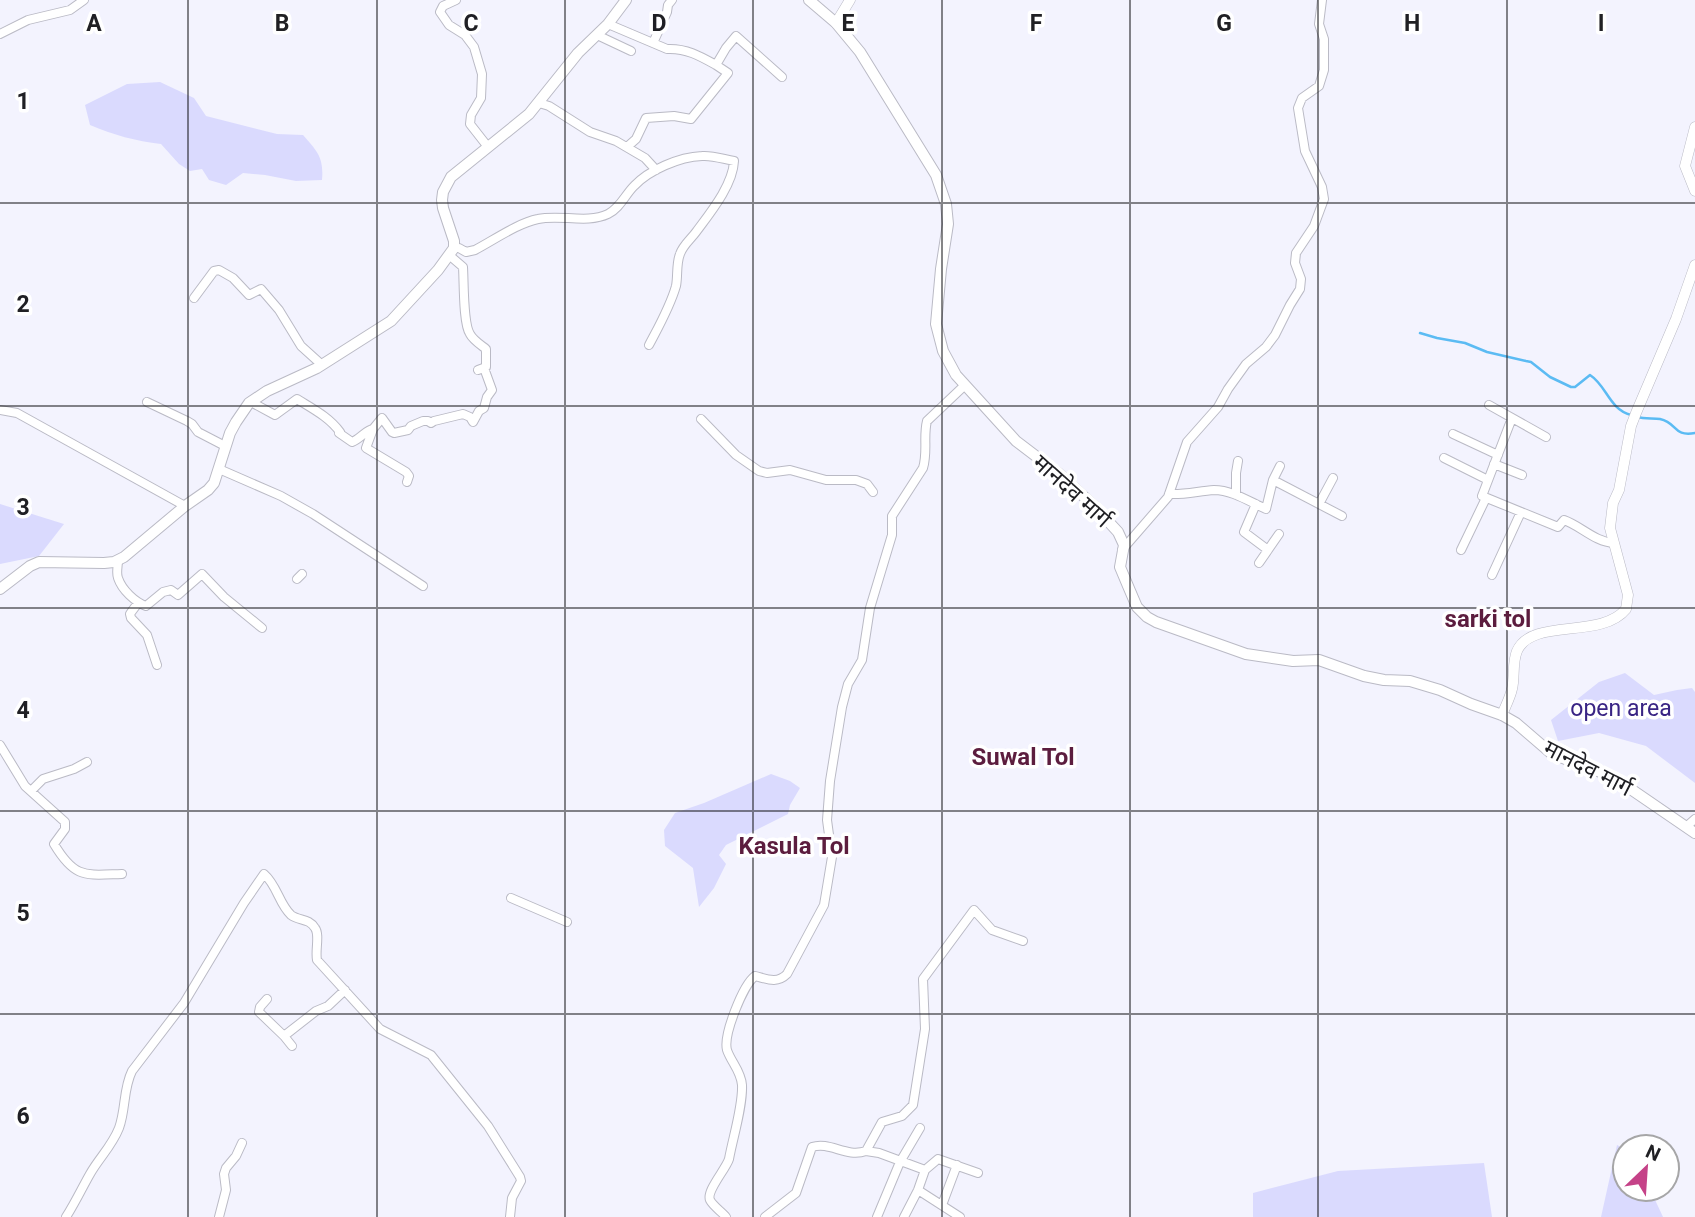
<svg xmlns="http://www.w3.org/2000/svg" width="1695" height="1217" font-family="Roboto,'Noto Sans Devanagari',sans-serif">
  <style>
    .green { fill: #dadafe }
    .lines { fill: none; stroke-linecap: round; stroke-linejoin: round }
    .stream { stroke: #5bbbf3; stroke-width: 2.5 }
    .minor-casing { stroke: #babac5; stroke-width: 10 }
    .tertiary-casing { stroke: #babac5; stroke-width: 11 }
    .secondary-casing { stroke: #babac5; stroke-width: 12 }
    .minor { stroke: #fff; stroke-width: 8 }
    .tertiary { stroke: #fff; stroke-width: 10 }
    .secondary { stroke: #fff; stroke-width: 10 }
    .grid { fill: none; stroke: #202024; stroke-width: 2; stroke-opacity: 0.55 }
    .labels { text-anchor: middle; stroke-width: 7; stroke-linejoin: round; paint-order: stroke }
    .street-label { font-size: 23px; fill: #202024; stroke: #fff }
    .park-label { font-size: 23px; fill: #392484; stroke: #fff }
    .neighbourhood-label { font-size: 24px; font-weight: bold; fill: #5c1d3e; stroke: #fff }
    .grid-label { font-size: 23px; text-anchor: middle; font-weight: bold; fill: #202024; stroke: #fff; stroke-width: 7; stroke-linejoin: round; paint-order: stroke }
  </style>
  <rect width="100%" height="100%" fill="#f3f3fe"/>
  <!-- green -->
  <path class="green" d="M160,82L194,98L206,116L277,134L303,135C317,151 324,157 322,180L296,181L265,175L243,173L226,185L209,180L202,169L190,171L179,164L161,144C136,141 113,135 90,125L85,105L127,84Z
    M0,504L64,524L39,556L0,564Z
    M1625,673L1654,695L1677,690L1692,688L1695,692V783L1646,746L1599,733L1558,741L1551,720L1599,682Z
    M771,774L790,781L800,788L790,805L788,814L726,845L719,855L726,864L714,888L699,907L693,868L665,846L664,830L675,813L704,803Z
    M1617,1145L1625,1149V1189H1650L1663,1217H1601Z
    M1484,1163L1492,1217H1253V1193L1338,1171Z"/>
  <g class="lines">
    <!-- stream -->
    <path class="stream" d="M1420,333L1437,338L1465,343L1487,352L1526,361L1531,362L1550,377L1571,387H1575L1590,375C1607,386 1609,409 1631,415
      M1637,417C1645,419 1653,418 1660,419C1678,423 1673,437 1695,433"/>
    <!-- minor casing -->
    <g class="minor-casing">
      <path id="minor" d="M456,0L443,6L440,12L449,25L465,35L474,47L482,74L481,98L471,115L470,124L488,147
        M608,24L667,49C686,48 700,56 716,65
        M0,34L28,20L70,10L84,0
        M597,35L631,51
        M653,43L667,12L668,5L672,0
        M539,103L549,106L590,132L616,141L645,158L656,170
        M627,147L636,139L646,118L674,116L691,119L728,73L716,65L726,48L736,36L782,77
        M454,248H459L466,252L475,250C494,240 518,223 538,219C560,214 587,224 608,214C620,208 625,195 634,186C649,170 679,157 702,156C712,155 723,159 734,161C733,185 710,213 696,232C691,239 683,245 680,254C676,264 678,276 676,286C670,307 659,326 649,345
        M449,255L463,267C464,282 463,324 470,334C473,340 481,345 486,349V367L478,370
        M194,298L214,271L219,270L233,278L249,295L261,289L279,310L301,346L322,365
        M147,402L187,421L192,424L198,432L225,446
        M251,402L275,415L297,399C313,409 329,417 340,432L339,433L352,442C360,439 366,430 373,429L366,448L406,472L409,476L407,482
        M1489,405L1546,437
        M0,410L17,413L185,506
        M1512,418L1482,496L1558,527L1564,520C1581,526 1595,542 1614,543
        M701,419L736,455L759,471L767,473L790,470L826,480H856L867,484L873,492
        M373,429L382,418L392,432L394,433L408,430L411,426L423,421H428L431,423L434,421L463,414L470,417L473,422L479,411L484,408L487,397L492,390L484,368
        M1453,434L1498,455
        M1444,458L1488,480
        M1494,464L1522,475
        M219,469L281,496L313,514L423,586
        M1273,480L1342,516
        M1169,494C1184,495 1199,491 1214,490C1232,490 1250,502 1266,509L1273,480L1280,466
        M1236,495V473L1238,461
        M1256,504L1244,532L1268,550
        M1319,504L1333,478
        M1122,550L1168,497L1187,442L1218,407L1228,389L1246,364L1266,347L1275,335L1290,305L1300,289L1301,279L1295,263L1296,253L1314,226L1324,199L1322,187L1305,151L1298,108L1302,98L1319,86L1324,70V39L1319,24L1322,0
        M1461,550L1486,498
        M118,560C118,566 116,573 118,578C122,590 135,602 146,606L163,592L171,590L178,595L202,574L224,597L262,628
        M1259,563L1279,534
        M1492,575L1521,512
        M297,579L302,574
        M138,603L132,611L130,614L131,618L147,635L157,665
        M0,745L25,786L65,822V829L54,844C75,879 85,875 122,874
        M31,791L43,779L74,769L87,762
        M1686,827L1695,819
        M511,898L567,922
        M267,999L260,1007L259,1012L284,1036
        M292,1046L284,1036L316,1011L328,1006L345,990
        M866,1151L879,1153L925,1170
        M918,1190L960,1217
        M942,1205L957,1165
        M66,1217C75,1203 82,1188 90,1174C99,1158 112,1146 119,1128C126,1109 123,1089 132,1071L184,1003L244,903L264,874C277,885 279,904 291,915C299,921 309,918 315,928C320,935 315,950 317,960L380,1029L431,1055L488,1126L520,1177L521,1181L512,1198L510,1217
        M219,1217L226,1190L224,1174L226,1168L236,1156L242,1143
        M726,1217C722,1212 713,1206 710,1200C706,1191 726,1169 729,1159C733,1137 743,1106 742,1085C741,1071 731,1062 727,1050C723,1035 743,985 755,976C767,979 777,984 787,974L824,905L832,857L827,820L830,781L842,707L848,684L862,660L870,608L892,535V516L923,468C928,452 923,436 927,421L965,385
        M765,1217L796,1193L812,1147C830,1141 846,1158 866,1151L882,1122L902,1116L913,1105L925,1029L923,979L974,910L992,930L1023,941
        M877,1217L900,1162L920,1128
        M904,1217L918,1190L925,1170L938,1159L978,1173"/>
    </g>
    <!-- tertiary casing -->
    <g class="tertiary-casing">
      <path id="tertiary" d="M836,23L850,0
        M1695,127L1685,166L1695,191
        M1502,715C1505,707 1510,698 1512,689C1515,677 1512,663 1517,651C1532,617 1601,640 1626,609L1628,595L1610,528L1613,503L1619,490L1631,426L1636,413L1676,319L1695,265"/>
    </g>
    <!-- secondary casing -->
    <g class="secondary-casing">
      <path id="secondary" d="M809,0L836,23L860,52L936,175L946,204L948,224L941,269L936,324L943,351L956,375L1016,441L1058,473L1095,507L1118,532L1124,545L1120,567L1128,586L1137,607L1147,617L1156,622L1246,654L1293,661L1319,660L1364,676L1384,680L1410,681L1440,690L1471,704L1502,715L1516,723L1552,754L1606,774L1619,781L1695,833
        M0,589L30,566L39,562L104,563L114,562L124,557L185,506L208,490L214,483L230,433L236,422L249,403L267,391L317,368L391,321L438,270L454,248V241L443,208L442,200L443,192L451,177L529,114L578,53L608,24L626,0"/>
    </g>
    <!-- minor -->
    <use href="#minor" class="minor"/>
    <!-- tertiary -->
    <use href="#tertiary" class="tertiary"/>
    <!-- secondary -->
    <use href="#secondary" class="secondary"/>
  </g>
  <!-- grid -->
  <path class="grid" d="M188,0V1217M377,0V1217M565,0V1217M753,0V1217M942,0V1217M1130,0V1217M1318,0V1217M1507,0V1217M0,203H1695M0,406H1695M0,608H1695M0,811H1695M0,1014H1695"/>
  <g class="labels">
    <!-- street labels -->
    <g class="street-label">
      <text transform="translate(1072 491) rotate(42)" y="8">मानदेव मार्ग</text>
      <text transform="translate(1588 768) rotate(27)" y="8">मानदेव मार्ग</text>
    </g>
    <!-- park labels -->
    <g class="park-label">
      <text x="1621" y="716">open area</text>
    </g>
    <!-- neighbourhood labels -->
    <g class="neighbourhood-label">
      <text x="1488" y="627">sarki tol</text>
      <text x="1023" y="765">Suwal Tol</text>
      <text x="794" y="854">Kasula Tol</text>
    </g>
  </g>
  <g class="grid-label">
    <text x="94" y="31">A</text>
    <text x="282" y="31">B</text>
    <text x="471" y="31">C</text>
    <text x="659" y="31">D</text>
    <text x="848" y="31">E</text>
    <text x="1036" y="31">F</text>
    <text x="1224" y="31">G</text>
    <text x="1412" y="31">H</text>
    <text x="1601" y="31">I</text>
    <text x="23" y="109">1</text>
    <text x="23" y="312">2</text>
    <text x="23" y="515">3</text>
    <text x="23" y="718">4</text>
    <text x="23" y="921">5</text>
    <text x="23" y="1124">6</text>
  </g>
  <!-- north arrow -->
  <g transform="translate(1646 1168) rotate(25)"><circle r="33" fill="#ffffff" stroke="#a6a6a7" stroke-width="2"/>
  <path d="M0-5L12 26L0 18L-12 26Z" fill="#c54288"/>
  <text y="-10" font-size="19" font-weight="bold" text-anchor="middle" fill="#202024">N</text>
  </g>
</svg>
